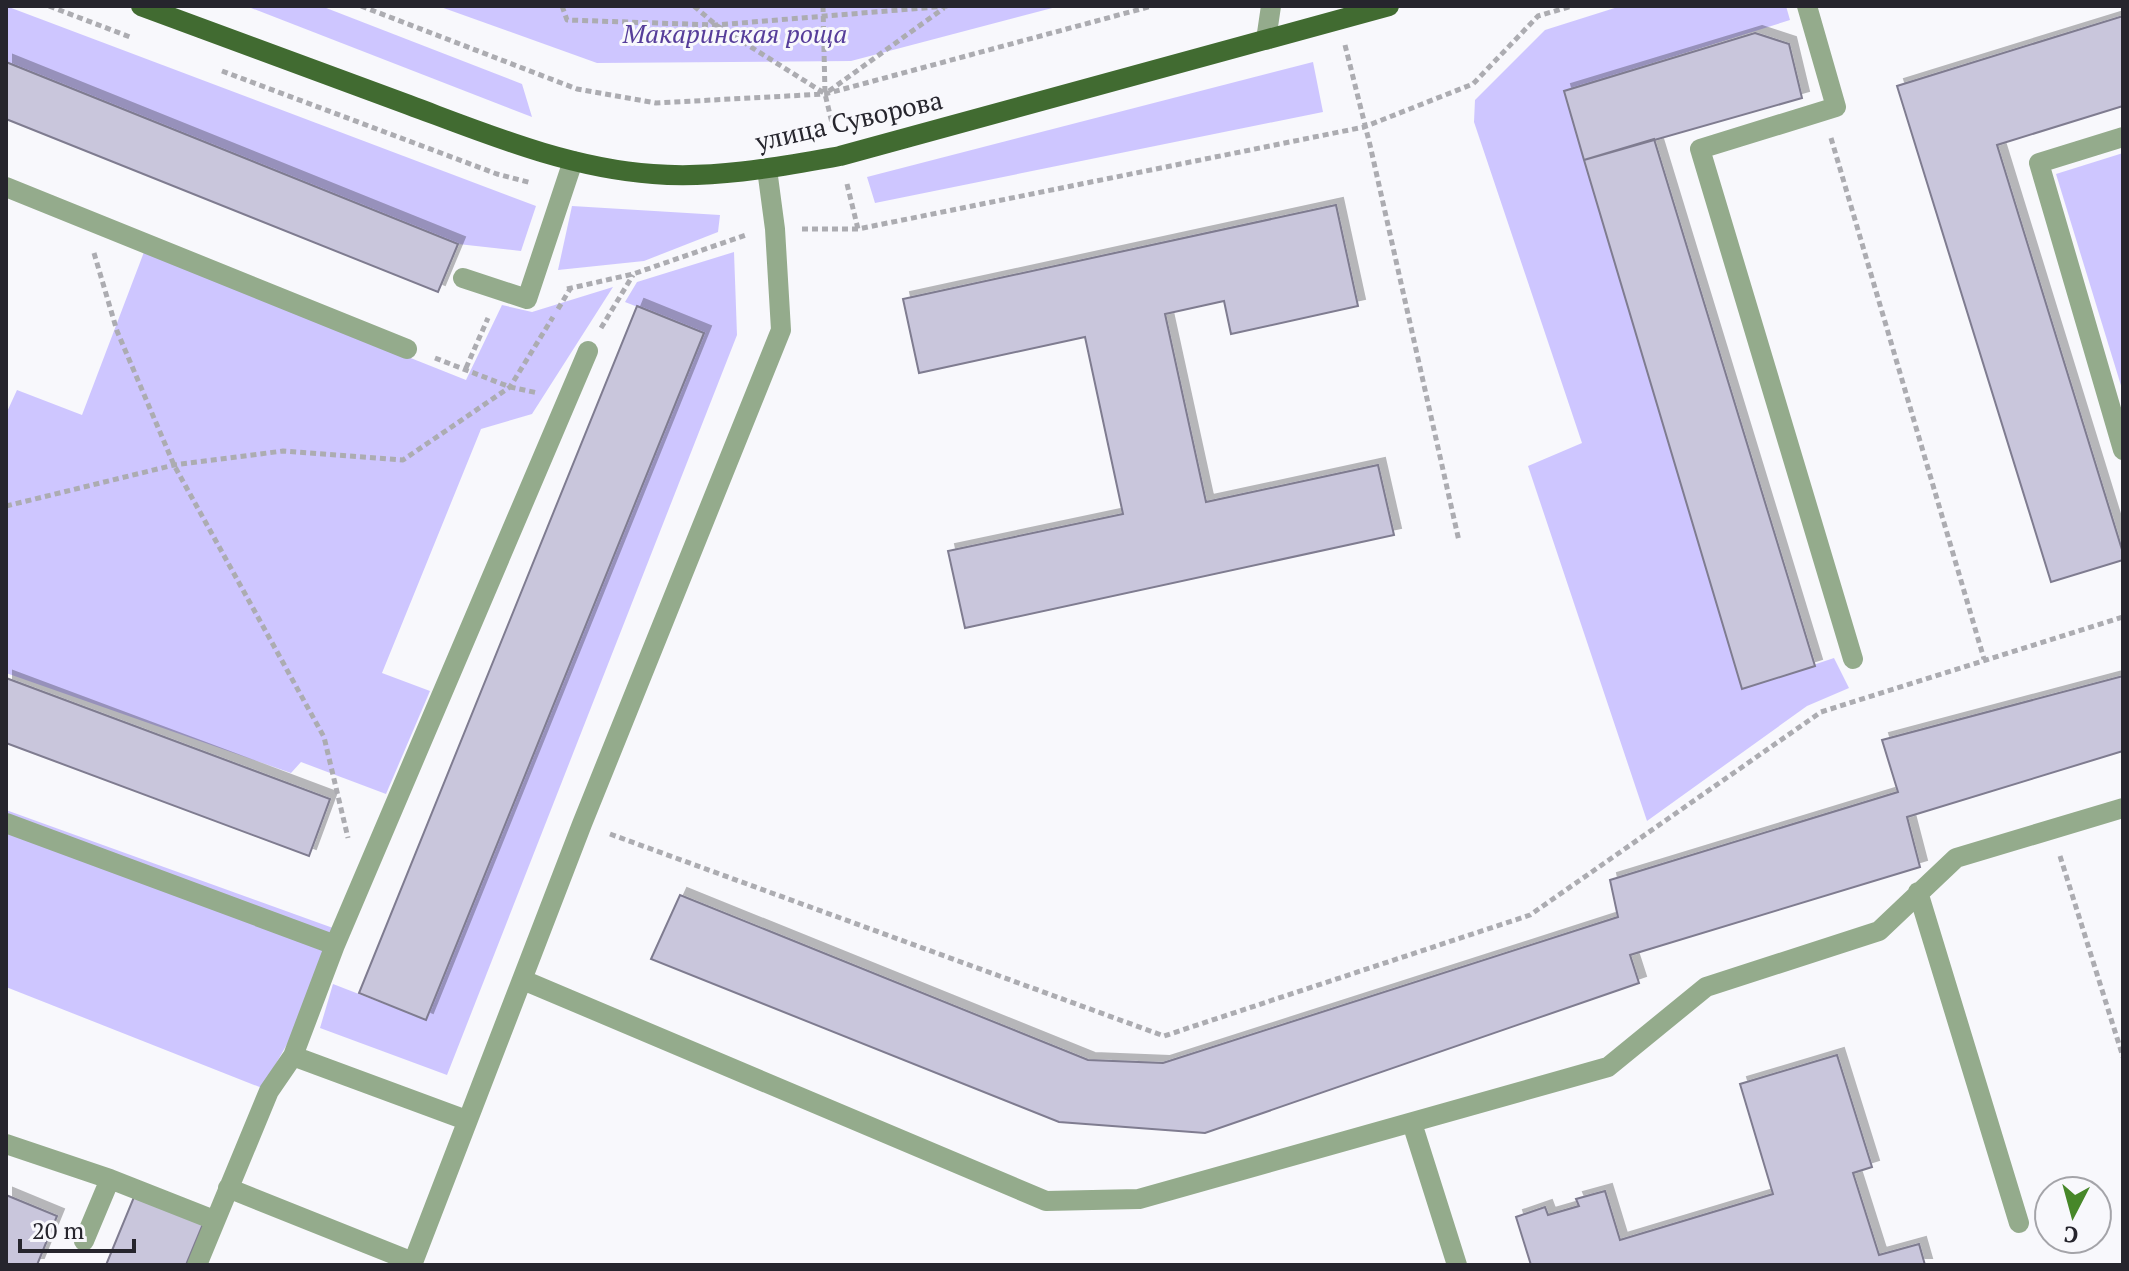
<svg xmlns="http://www.w3.org/2000/svg" width="2129" height="1271" font-family="'PT Serif',serif">
  <style>
    .green { fill: #cec6ff }
    .building { fill: #c9c6dc; stroke: #7f7c90; stroke-width: 2; filter: url(#shadow) }
    .lines { fill: none; stroke-linecap: round; stroke-linejoin: round }
    .path { stroke: #acacb1; stroke-width: 5; stroke-dasharray: 6 4; stroke-linecap: butt }
    .minor { stroke: #94ab8c; stroke-width: 20 }
    .major { stroke: #416b31; stroke-width: 20 }
    .labels { text-anchor: middle; stroke-width: 6; stroke-linejoin: round; paint-order: stroke }
    .park-label { font-size: 26px; font-style: italic; fill: #563d9a; stroke: #f8f8fc }
    .street-label { font-size: 26px; fill: #26252d; stroke: #f8f8fc }
  </style>
  <defs>
    <filter id="shadow"><feDropShadow dx="7" dy="-7" stdDeviation="0" flood-color="#0004"/></filter>
  </defs>
  <rect width="100%" height="100%" fill="#f8f8fc"/>
  <!-- green -->
  <path class="green" d="M6,6L536,206L521,251L458,244L6,62Z
    M246,6H321L522,84L532,117Z
    M438,6H1060L851,61L597,63Z
    M1621,6H1786L1790,20L1564,91L1742,689L1834,658L1849,688L1807,706L1647,821L1528,466L1582,443L1474,122L1475,100L1545,30Z
    M1313,62L1323,112L875,203L867,177Z
    M2123,153V392L2056,174Z
    M572,206L720,215L718,232L644,261L558,270Z
    M144,252L466,380L502,305L532,312L613,287L532,414L481,429L382,673L430,691L386,794L301,762L291,773L6,673V414L17,390L82,415Z
    M734,252L737,335L447,1075L320,1028L333,984L426,1020L704,333L625,302L637,282Z
    M6,810L333,928L294,1032L262,1088L6,987Z"/>
  <!-- building -->
  <path class="building" d="M2123,16V106L1997,145L2123,553V560L2051,582L1897,86Z
    M1755,33L1789,44L1802,98L1584,160L1564,91Z
    M6,62L458,244L438,292L6,119Z
    M1654,139L1815,666L1742,689L1584,160Z
    M1336,205L1358,306L1231,334L1224,301L1165,314L1206,502L1378,465L1394,535L965,628L948,551L1123,514L1085,337L919,373L903,299Z
    M637,306L704,333L426,1020L359,993Z
    M2123,676V751L1907,817L1920,867L1630,955L1639,983L1205,1133L1059,1122L651,959L680,895L1088,1060L1163,1063L1618,917L1610,880L1898,792L1882,740Z
    M6,678L330,799L309,856L6,743Z
    M1837,1055L1872,1167L1853,1173L1879,1255L1919,1244L1925,1265H1531L1516,1217L1545,1207L1548,1215L1579,1206L1576,1199L1605,1191L1620,1240L1773,1194L1740,1084Z
    M6,1195L57,1216L37,1265H6Z
    M134,1197L203,1224L186,1265H106Z"/>
  <g class="lines">
    <!-- path -->
    <path class="path" d="M49,6L130,37
      M361,6L577,89L656,103L825,94L1152,6
      M562,6L567,20L716,25L948,6
      M694,6L716,25L824,93
      M823,6L825,94L833,127
      M1345,45L1370,145L1459,541
      M222,71L497,174L532,183
      M829,91L944,8
      M1831,138L1984,659
      M847,184L858,229
      M802,229H858L1364,127L1473,84L1538,16L1572,6
      M94,253L117,331L174,465L324,737L348,838
      M567,289L633,274L746,235
      M558,309L570,289
      M601,328L633,275
      M435,358L510,387L538,393
      M466,368L488,318
      M6,506L174,465L283,451L403,460L510,387L553,317
      M610,834L1164,1036L1530,915L1821,712L2123,617
      M2060,856L2123,1057"/>
    <!-- minor -->
    <path class="minor" d="M1807,6L1836,107L1700,149L1853,659
      M1266,40L1271,6
      M2123,137L2039,163L2123,450
      M6,187L407,349
      M463,278L527,299L573,161
      M6,823L335,945L293,1056L466,1120
      M1918,892L2019,1223
      M335,945L588,351
      M523,980L1046,1201L1139,1199L1608,1067L1706,987L1879,931L1956,858L2123,808
      M1412,1123L1457,1265
      M6,1144L110,1179L214,1220
      M228,1188L413,1262
      M84,1241L110,1179
      M197,1265L269,1091L293,1056
      M412,1265L582,824L781,330L775,229L767,169"/>
    <!-- major -->
    <path class="major" d="M141,6C230,39 319,72 409,105C487,134 568,168 653,174C715,179 778,167 840,156L1389,6"/>
  </g>
  <g class="labels">
    <!-- park labels -->
    <g class="park-label">
      <text x="735" y="43">Макаринская роща</text>
    </g>
    <!-- street labels -->
    <g class="street-label">
      <text transform="translate(849 121) rotate(-13)" y="9">улица Суворова</text>
    </g>
  </g>
  <!-- border -->
  <rect width="2129" height="1271" fill="none" stroke="#26252d" stroke-width="16"/>
  <!-- north arrow -->
  <g transform="translate(2073 1215) rotate(186)"><circle r="38" fill="#f8f8fc" stroke="#a4a4a9" stroke-width="2"/>
  <path d="M0-6L14 30L0 20L-14 30Z" fill="#478729"/>
  <text y="-12" font-size="22" font-weight="bold" text-anchor="middle" fill="#26252d">С</text>
  </g>
  <!-- scale -->
  <path d="M20 1239v12h114v-12" fill="none" stroke="#26252d" stroke-width="4"/>
  <text x="32" y="1239" font-size="24" fill="#26252d" stroke="#f8f8fc" stroke-width="6" paint-order="stroke">20 m</text>
</svg>
